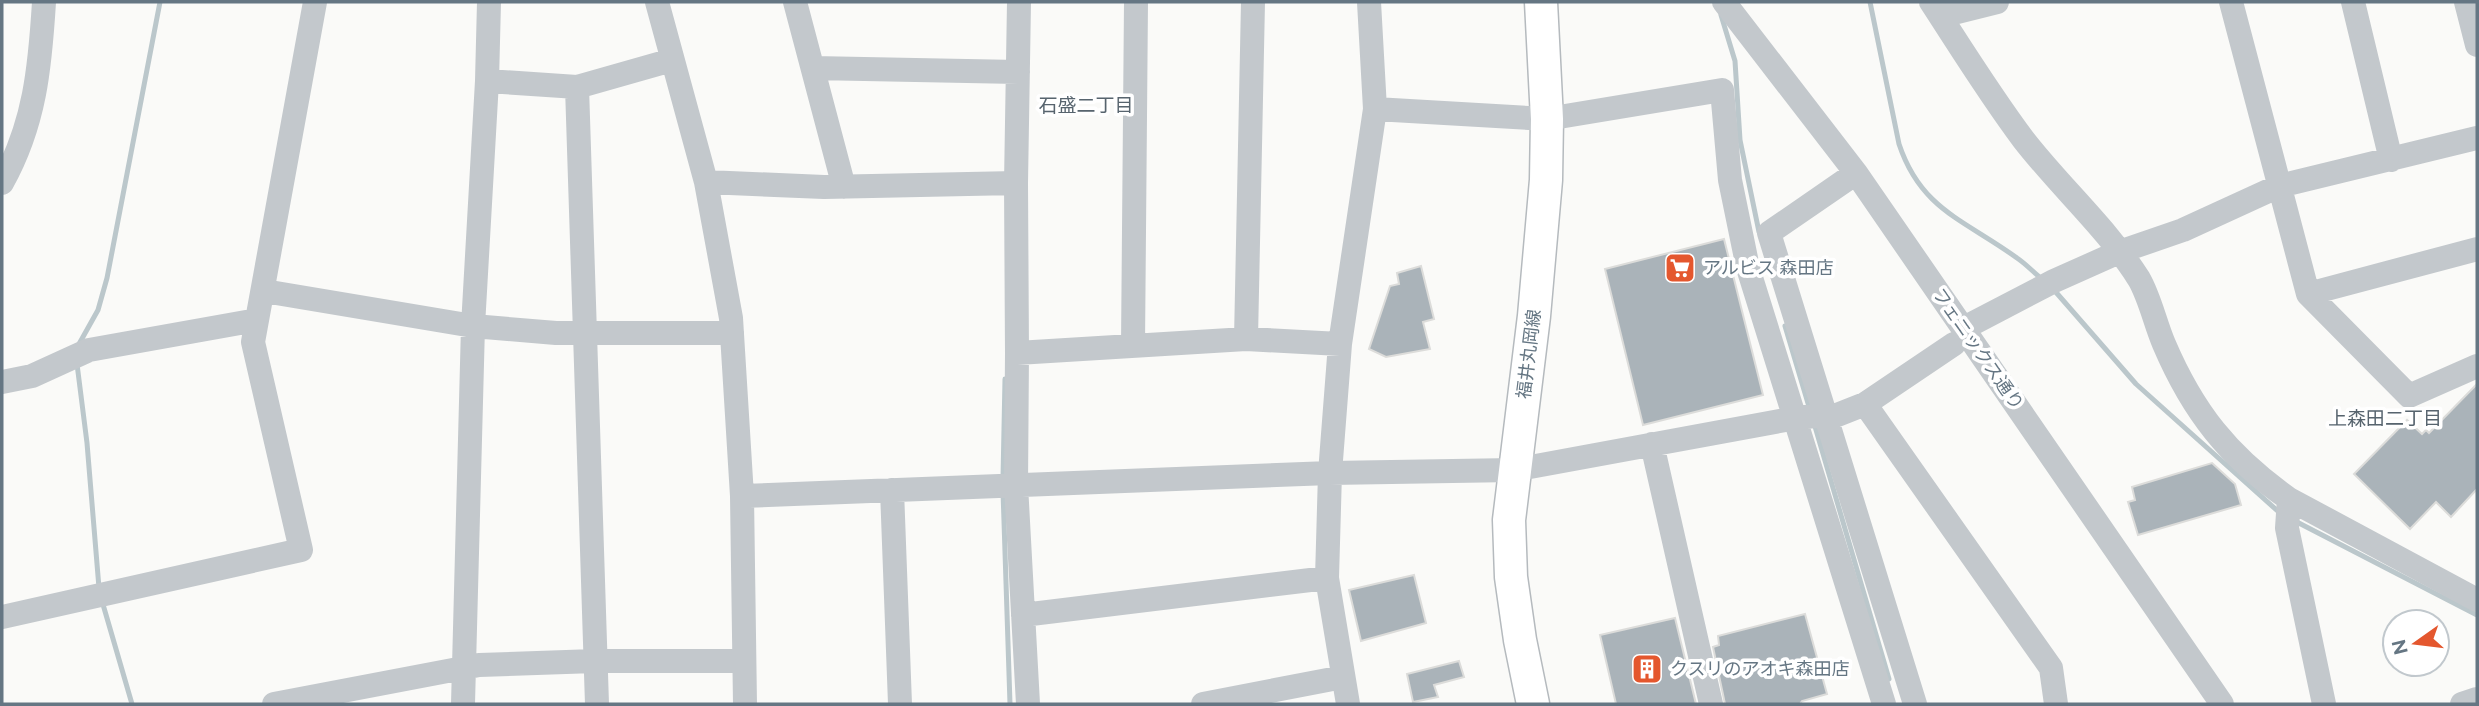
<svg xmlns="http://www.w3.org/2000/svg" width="2479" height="706" font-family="Raleway,'Noto Sans JP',sans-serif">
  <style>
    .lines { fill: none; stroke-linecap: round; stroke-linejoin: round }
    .stream { stroke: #bbc7cb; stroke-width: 5 }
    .building { fill: #aab3b9; stroke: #dcdcda; stroke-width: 2 }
    .major-casing { stroke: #b5babe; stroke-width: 35 }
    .minor { stroke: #c3c8cc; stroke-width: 24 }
    .major { stroke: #fff; stroke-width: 32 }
    .labels { text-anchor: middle; stroke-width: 7; stroke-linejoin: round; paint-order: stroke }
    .poi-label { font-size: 18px; fill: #657683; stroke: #fff; text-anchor: start }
    .street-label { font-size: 18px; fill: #657683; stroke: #fff }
    .neighbourhood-label { font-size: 19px; fill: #57646e; stroke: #fff }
  </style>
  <rect width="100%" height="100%" fill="#fafaf8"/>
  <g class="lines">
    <!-- stream -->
    <path class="stream" d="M1870,2L1899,144C1921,210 1965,220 2017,258C2026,264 2033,272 2042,279
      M1721,15L1735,61L1740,140L1759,232
      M2054,290L2136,384L2281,514
      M1785,326L1810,410
      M79,344L98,310L107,278L160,2
      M77,364L87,443L99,588
      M1814,423L1889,679
      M1003,478L1005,379
      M1003,491L1010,704
      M2293,520L2477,615
      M102,601L132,704"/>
  </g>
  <!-- building -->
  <path class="building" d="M1724,239L1763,395L1643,425L1605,269Z
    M1421,266L1434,319L1423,322L1430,349L1386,357L1369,349L1390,286L1399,284L1397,273Z
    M2477,384V489L2451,517L2436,502L2410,529L2354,474L2407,420L2422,434L2426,430L2429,433Z
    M2212,463L2235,484L2241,505L2138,535L2128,502L2135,500L2132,487Z
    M1414,575L1426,623L1361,641L1349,590Z
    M1805,614L1827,694L1802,701L1800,704H1725L1713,647L1719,645L1718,636Z
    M1675,618L1696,704H1616L1600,635Z
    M1459,661L1464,677L1434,685L1438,697L1413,702L1407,674Z"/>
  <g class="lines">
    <!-- major casing -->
    <g class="major-casing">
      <path id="major" d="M1533,704L1520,640L1511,577L1509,520L1534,316L1546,180L1547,119L1541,2"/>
    </g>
    <!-- minor -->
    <path class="minor" d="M657,2L706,182L731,318L742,496L745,704
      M795,2L844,187
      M1019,2L1016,183L1017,353L1246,339L1340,344
      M1724,2L1856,173L2222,704
      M1931,2C1961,48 1990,95 2023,139C2060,187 2107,228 2139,279C2150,298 2155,323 2164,344C2193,412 2228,456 2289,499L2477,600
      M2231,2L2308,294L2409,396L2477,366
      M2353,2L2391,160
      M2466,2L2477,45
      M1941,16L1997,2
      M813,68L1018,72
      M487,81L577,87L672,60
      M577,87L597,704
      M1375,109L1547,119L1722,90L1730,180L1748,268L1884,704
      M1856,173L1769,233L1915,704
      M706,182L824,187L1016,183
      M2,183C35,124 40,67 44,2
      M264,291L473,326L556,333H732
      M2308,294L2477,249
      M1964,328L2054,281L2119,252L2183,230L2279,186L2477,138
      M1246,339L1253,2
      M1954,344L1865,404L2051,668L2056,704
      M1133,345L1136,2
      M1017,353L1016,485L1028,704
      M2,382L32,376L89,350L257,320
      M1652,444L1711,704
      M892,490L900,704
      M742,496L1330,473L1514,470L1802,417L1820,416L1827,419L1865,404
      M2289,499L2287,528L2324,704
      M1023,615L1327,578
      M2,617L301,550L253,342L315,2
      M274,704L479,665L595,661H743
      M463,704L473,326L487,81L489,2
      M1203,704L1343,677
      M1348,704L1327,578L1330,473L1340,344L1375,109L1369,2
      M2462,704L2477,699"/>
    <!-- major -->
    <use href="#major" class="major"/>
  </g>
  <!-- icons -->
  <defs>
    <g id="supermarket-square" transform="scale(1.575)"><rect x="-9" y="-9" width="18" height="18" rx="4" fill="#e4572e" stroke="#fff"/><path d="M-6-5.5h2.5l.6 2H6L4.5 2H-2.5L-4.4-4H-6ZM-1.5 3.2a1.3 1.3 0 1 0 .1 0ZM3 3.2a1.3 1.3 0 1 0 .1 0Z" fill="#fff"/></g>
    <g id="building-square" transform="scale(1.575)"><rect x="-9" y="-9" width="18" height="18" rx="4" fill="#e4572e" stroke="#fff"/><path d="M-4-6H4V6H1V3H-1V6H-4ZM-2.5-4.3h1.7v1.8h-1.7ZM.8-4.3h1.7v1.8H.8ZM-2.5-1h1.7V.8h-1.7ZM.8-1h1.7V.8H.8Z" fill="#fff"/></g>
  </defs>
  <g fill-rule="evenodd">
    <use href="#supermarket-square" x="1680" y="268"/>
    <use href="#building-square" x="1647" y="669"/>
  </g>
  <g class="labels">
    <!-- poi labels -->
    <g class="poi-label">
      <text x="1703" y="274">アルビス 森田店</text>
      <text x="1670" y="675">クスリのアオキ森田店</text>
    </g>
    <!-- street labels -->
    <g class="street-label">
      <text transform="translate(1978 349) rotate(55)" y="6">フェニックス通り</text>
      <text transform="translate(1529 354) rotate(-83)" y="6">福井丸岡線</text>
    </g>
    <!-- neighbourhood labels -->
    <g class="neighbourhood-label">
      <text x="1086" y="112">石盛二丁目</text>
      <text x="2385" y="425">上森田二丁目</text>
    </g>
  </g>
  <!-- border -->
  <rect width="2479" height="706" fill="none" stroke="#657683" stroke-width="7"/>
  <!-- north arrow -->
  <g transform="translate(2416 643) rotate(256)"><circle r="33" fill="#ffffff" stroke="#c1c8cd" stroke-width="2"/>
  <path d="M0-5L12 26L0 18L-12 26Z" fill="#e4572e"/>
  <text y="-10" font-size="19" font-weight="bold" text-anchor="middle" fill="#657683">N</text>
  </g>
</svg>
